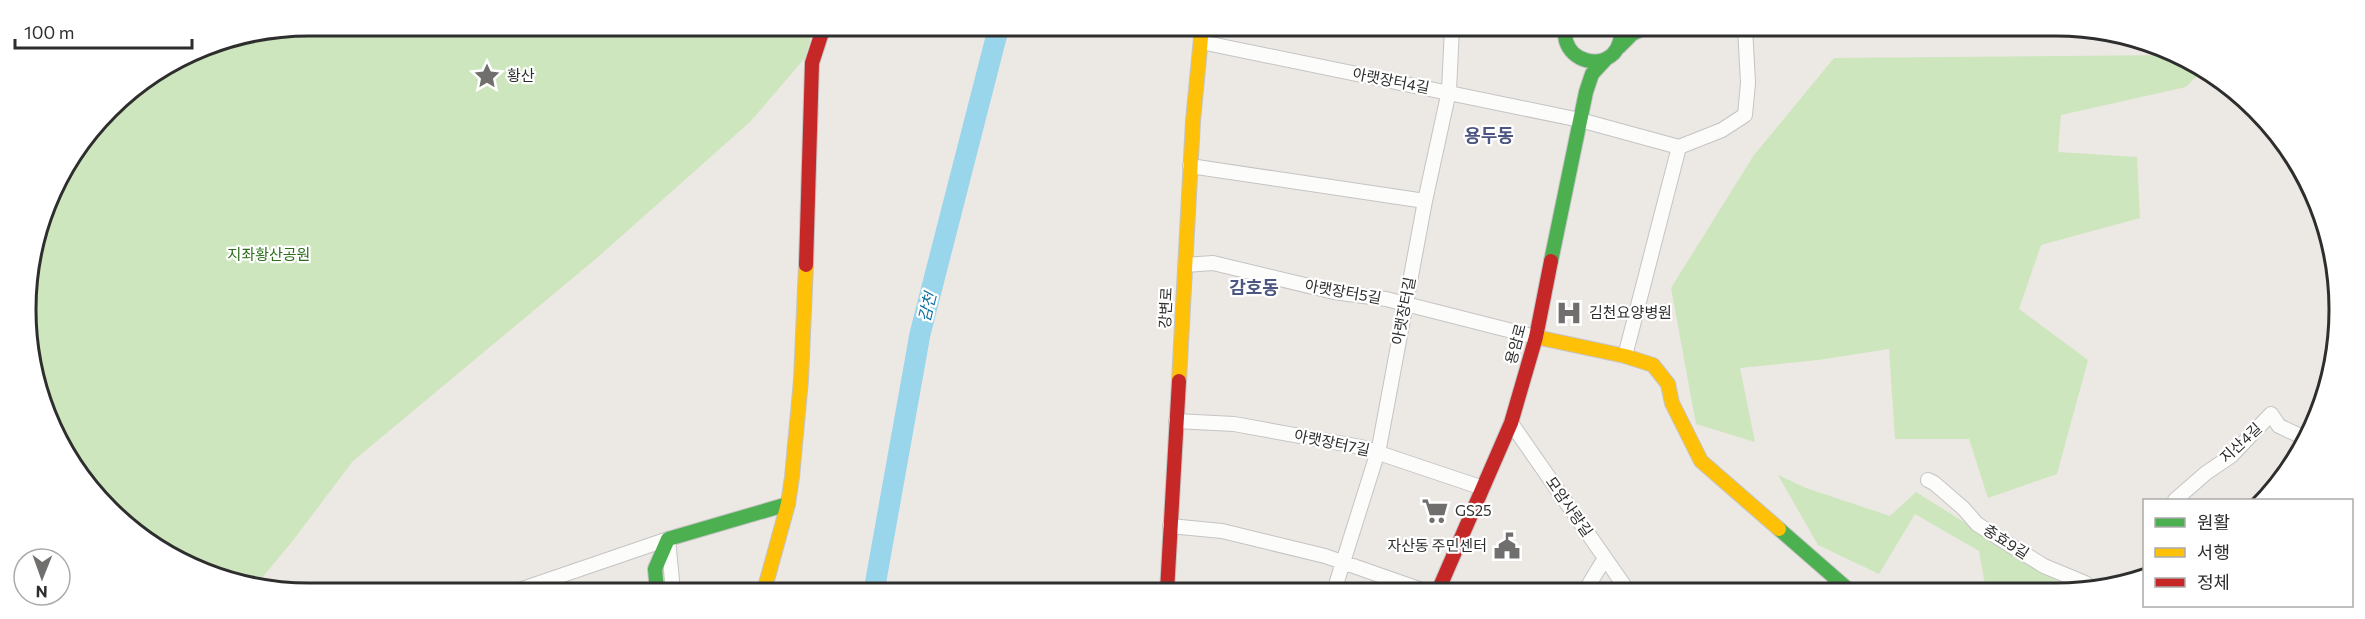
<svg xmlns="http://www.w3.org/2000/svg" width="2365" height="619" font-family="Commissioner,'Noto Sans KR',sans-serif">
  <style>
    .green { fill: #cee6be }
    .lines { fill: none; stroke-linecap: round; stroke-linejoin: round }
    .river { stroke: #99d6ec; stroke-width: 21 }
    .street-casing { stroke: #c5c4c5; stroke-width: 16 }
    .fast-casing { stroke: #c5c4c5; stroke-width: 16 }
    .slow-casing { stroke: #c5c4c5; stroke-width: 16 }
    .jam-casing { stroke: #c5c4c5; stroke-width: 16 }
    .street { stroke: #fcfcfb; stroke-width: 14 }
    .fast { stroke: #4caf50; stroke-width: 14 }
    .slow { stroke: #ffc107; stroke-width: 14 }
    .jam { stroke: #c62828; stroke-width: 14 }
    .labels { text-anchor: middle; stroke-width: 4.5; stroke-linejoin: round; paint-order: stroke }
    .poi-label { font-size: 15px; fill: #2e2e2e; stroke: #fff; text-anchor: start }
    .street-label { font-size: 15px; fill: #2e2e2e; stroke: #fff }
    .park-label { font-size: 15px; fill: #2c6e1b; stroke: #fff }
    .water-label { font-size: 16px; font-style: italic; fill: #0d6fa3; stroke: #fff }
    .quarter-label { font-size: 18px; font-weight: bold; fill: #4d5680; stroke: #fff }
    .rim { fill: none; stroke: #2e2e2e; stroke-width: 3 }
  </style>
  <rect width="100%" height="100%" fill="#ece8e4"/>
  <!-- green -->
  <path class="green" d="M310,26H814L805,58L750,122L598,257L353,461L291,543L256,585L168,556L84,483L35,383L26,291L55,184L122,96L201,47Z
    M2172,55L2198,64L2204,69L2186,87L2061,115L2058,152L2137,157L2140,218L2041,245L2019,309L2088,360L2057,474L1988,498L1969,439H1895L1889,349L1818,360L1740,368L1755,442L1696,424L1671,288L1754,155L1834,58Z
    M1778,475L1806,488L1890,516L1916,492L2074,591H1986L1979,551L1915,514L1879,574L1818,545Z"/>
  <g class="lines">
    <!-- river -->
    <path class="river" d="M874,591L920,334L999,26"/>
    <!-- street casing -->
    <g class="street-casing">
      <path id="street" d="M1201,42L1580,120L1679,147L1722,130L1745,115L1748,83L1745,27
        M1190,166L1425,201
        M1185,265L1213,263L1334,292L1386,299L1536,337
        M1625,356L1679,147
        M1176,421L1234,424L1361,447L1483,488
        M1511,423L1628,591
        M1928,480L1934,483L1963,508L1977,524L2002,540L2044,566L2085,583L2095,590
        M2175,500L2206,473L2231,456L2271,414L2279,426L2307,439
        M1170,526L1222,531L1325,556L1425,591
        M516,591L668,539L673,591
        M1334,591L1379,448L1425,201L1449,91L1452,27
        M1585,591L1605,558"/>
    </g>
    <!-- fast casing -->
    <g class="fast-casing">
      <path id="fast" d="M1565,27C1565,31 1565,37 1566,41C1572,61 1598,68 1613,54C1620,47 1621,37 1622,27
        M1619,47L1632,34L1646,27
        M1551,261L1586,92L1592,74L1605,60
        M1779,529L1850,591
        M657,591L655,569L668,539L788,504"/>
    </g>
    <!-- slow casing -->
    <g class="slow-casing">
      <path id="slow" d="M1536,337L1625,356L1653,365L1668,384L1672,403L1701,461L1779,529
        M1179,381L1193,121L1202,27
        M764,591L788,504L792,477L801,380L806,265"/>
    </g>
    <!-- jam casing -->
    <g class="jam-casing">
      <path id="jam" d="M806,265L812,63L824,26
        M1167,591L1179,381
        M1438,591L1511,423L1536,337L1551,261"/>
    </g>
    <!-- street -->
    <use href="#street" class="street"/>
    <!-- fast -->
    <use href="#fast" class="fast"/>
    <!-- slow -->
    <use href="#slow" class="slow"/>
    <!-- jam -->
    <use href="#jam" class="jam"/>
  </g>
  <!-- icons -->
  <defs>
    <g id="sight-bare" transform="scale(2.07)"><path d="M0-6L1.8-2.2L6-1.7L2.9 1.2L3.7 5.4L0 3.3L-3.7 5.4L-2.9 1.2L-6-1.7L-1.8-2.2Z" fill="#706f6e" stroke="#fff" stroke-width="2.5" paint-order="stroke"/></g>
    <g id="hospital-bare" transform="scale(2.07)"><path d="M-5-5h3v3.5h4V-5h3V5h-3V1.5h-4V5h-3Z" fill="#706f6e" stroke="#fff" stroke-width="2.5" paint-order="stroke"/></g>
    <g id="supermarket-bare" transform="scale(2.07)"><path d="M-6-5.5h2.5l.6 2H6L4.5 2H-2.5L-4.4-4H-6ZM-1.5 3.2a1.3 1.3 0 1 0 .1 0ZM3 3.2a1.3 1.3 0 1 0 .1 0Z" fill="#706f6e" stroke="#fff" stroke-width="2.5" paint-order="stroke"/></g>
    <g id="civic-bare" transform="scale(2.07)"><path d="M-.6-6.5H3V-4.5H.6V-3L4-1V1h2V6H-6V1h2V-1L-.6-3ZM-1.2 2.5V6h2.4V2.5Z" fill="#706f6e" stroke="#fff" stroke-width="2.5" paint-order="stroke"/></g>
  </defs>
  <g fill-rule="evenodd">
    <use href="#sight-bare" x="487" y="76"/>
    <use href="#hospital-bare" x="1569" y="313"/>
    <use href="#supermarket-bare" x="1435" y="511"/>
    <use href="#civic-bare" x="1507" y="546"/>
  </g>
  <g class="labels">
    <!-- poi labels -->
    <g class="poi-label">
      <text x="507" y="81">황산</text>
      <text x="1589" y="318">김천요양병원</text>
      <text x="1455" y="516">GS25</text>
      <text x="1487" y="551" text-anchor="end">자산동 주민센터</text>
    </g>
    <!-- street labels -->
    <g class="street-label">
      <text transform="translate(1391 81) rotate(11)" y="5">아랫장터4길</text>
      <text transform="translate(1343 292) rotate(10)" y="5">아랫장터5길</text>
      <text transform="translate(1166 308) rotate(-87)" y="5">강변로</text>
      <text transform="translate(1404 311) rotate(-79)" y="5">아랫장터길</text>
      <text transform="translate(1516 344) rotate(-75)" y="5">용암로</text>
      <text transform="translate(1332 443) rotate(12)" y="5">아랫장터7길</text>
      <text transform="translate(2241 443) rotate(-43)" y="5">지산4길</text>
      <text transform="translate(1569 507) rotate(55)" y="5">모암사랑길</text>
      <text transform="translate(2006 542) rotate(32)" y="5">충효9길</text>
    </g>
    <!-- park labels -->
    <g class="park-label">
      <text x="269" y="260">지좌황산공원</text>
    </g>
    <!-- water labels -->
    <g class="water-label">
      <text transform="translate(927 307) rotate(-76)" y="6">감천</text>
    </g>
    <!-- quarter labels -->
    <g class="quarter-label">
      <text x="1489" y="142">용두동</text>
      <text x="1254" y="294">감호동</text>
    </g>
  </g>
  <!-- crop -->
  <path d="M0 0H2365V619H0ZM309 36H2056A273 273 0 0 1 2329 309V310A273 273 0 0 1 2056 583H309A273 273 0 0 1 36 310V309A273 273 0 0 1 309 36Z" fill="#fff" fill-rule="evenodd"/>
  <path class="rim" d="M309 36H2056A273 273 0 0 1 2329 309V310A273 273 0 0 1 2056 583H309A273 273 0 0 1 36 310V309A273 273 0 0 1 309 36Z"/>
  <!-- legend -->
  <rect x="2143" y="499" width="210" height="108" fill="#ffffff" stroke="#ababab" stroke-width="1.5"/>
  <rect x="2155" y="518" width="30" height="9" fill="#4caf50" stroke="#ababab" stroke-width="1.5"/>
  <text x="2197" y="529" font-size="18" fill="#2e2e2e">원활</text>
  <rect x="2155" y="548" width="30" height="9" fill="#ffc107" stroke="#ababab" stroke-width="1.5"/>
  <text x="2197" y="559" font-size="18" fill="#2e2e2e">서행</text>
  <rect x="2155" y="578" width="30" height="9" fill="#c62828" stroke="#ababab" stroke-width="1.5"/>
  <text x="2197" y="589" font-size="18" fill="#2e2e2e">정체</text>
  <!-- north arrow -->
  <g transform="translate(42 577) rotate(181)"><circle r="28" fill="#ffffff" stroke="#ababab" stroke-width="1.5"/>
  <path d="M0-4.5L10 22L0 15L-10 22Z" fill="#706f6e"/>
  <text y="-9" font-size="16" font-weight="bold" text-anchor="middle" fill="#2e2e2e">N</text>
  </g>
  <!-- scale -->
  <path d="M15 39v9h177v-9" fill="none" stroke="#2e2e2e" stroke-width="3"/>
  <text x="24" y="39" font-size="18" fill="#2e2e2e" stroke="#ffffff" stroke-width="4.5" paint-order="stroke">100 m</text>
</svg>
